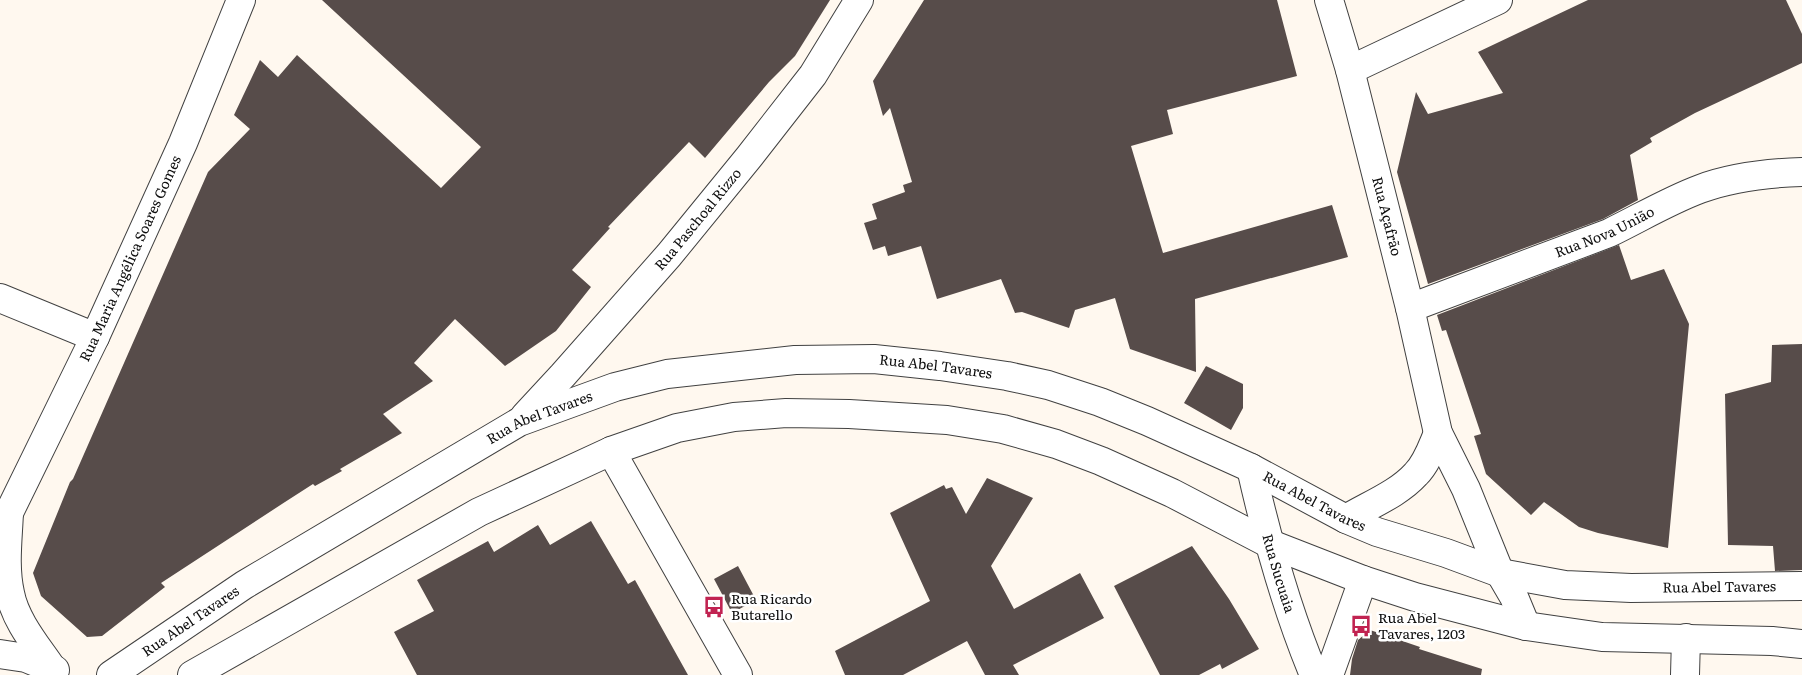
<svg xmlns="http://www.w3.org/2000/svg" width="1802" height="675" font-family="Literata,serif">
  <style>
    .building { fill: #574c4a }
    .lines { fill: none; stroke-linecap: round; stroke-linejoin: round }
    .minor-casing { stroke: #414141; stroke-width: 30 }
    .minor { stroke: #fff; stroke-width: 28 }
    .labels { text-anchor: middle; stroke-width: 5; stroke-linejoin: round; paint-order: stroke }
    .street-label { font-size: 14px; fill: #0e0e0e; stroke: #fff }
    .poi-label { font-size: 14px; fill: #0e0e0e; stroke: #fff; text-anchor: start }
  </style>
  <rect width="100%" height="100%" fill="#fff8ef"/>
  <!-- building -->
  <path class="building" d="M322,0H830L795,56L769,82L705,158L689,142L608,227L610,228L572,270L591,287L556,331L505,366L455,319L414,363L433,381L383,414L402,433L340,469L342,471L315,486L313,484L285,502L161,583L165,587L102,636L87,637L41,596L33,573L70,482L73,479L208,172L250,129L234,115L260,60L278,77L297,55L441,188L481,147Z
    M924,0H1277L1297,76L1167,110L1173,134L1131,146L1163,253L1332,205L1348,257L1195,299L1196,372L1130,349L1115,298L1075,310L1069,328L1022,312L1015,313L1001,279L937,299L921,246L888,256L885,246L873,250L864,223L877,219L872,204L905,192L903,185L912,182L890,108L883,116L873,81Z
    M1588,0H1786L1802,34V63L1695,113L1650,138L1652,142L1630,155L1638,200L1603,219L1428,284L1397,172L1416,92L1428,114L1503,93L1478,52Z
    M1619,245L1631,280L1664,269L1689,324L1668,548L1598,533L1579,527L1544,502L1531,515L1486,474L1474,436L1481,434L1446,330L1442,331L1437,315Z
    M1802,344V570L1775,571L1773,546L1728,545L1725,394L1771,382L1772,345Z
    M1206,366L1243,384V408L1231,430L1184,403Z
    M987,478L1033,498L991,566L1014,609L1080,573L1104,618L1013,665L1019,675H985L967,641L903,675H845L835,651L930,601L890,513L944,485L946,489L952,487L966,514Z
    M591,521L628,584L635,580L688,675H417L394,632L434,611L417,580L488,541L494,552L538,525L550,545Z
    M1192,546L1229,599L1259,649L1222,669L1220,664L1199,675H1160L1114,586Z
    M738,566L756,600L732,613L714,579Z
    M1370,630L1420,647L1419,649L1482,669L1481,675H1350L1352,659L1358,640Z"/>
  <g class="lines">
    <!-- minor casing -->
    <g class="minor-casing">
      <g id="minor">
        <path id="s1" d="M1329,0L1350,70L1410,308L1438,433L1466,489L1500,573L1514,597L1526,626"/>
        <path d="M1350,70L1498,0"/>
        <path d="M0,298L95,337"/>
        <path id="s2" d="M1410,308L1609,233C1640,218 1668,201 1700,189C1732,177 1768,173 1802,172"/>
        <path id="s3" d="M525,416L563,375L669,255L749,157L813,75L859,0"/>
        <path d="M611,451L738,675"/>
        <path id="s4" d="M1251,468C1267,539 1286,608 1314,675"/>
        <path d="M9,512C8,539 4,566 10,593C15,620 36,645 51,667"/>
        <path d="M1346,519C1369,505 1398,494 1416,474C1427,463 1432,447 1438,433"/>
        <path id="s5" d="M0,531L95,337L183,143L241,0"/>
        <path d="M0,654L26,658L55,670"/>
        <path id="s6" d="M111,675L244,585L519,422L615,387L667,374L795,360L874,359L940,366L1007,376L1048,385L1100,402L1147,421L1251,468L1346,519L1377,532L1446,553L1500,573L1565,585L1631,588L1802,586"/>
        <path d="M192,675L479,512L611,451L677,428L734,417L786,413L849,414L947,420L1003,429L1056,444L1101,461L1172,493L1268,543L1363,580L1415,597L1526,626L1602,637L1772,641L1802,644"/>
        <path d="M1329,675L1363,580"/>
        <path d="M1685,675L1686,638"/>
      </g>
    </g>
    <!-- minor -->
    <use href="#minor" class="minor"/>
  </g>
  <!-- icons -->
  <defs>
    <g id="bus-bare" transform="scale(1.725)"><path d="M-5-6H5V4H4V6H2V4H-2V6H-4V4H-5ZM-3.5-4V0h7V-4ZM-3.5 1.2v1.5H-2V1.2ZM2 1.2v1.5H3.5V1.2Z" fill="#c12351" stroke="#fff" stroke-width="2.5" paint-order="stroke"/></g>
  </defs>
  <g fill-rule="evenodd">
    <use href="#bus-bare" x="714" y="607"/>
    <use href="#bus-bare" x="1361" y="626"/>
  </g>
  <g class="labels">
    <!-- street labels -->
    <g class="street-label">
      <text dy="5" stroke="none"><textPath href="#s1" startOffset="224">Rua Açafrão</textPath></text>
      <text dy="5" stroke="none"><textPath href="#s3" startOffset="262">Rua Paschoal Rizzo</textPath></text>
      <text dy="5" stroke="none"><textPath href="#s2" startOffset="209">Rua Nova União</textPath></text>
      <text dy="5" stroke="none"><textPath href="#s5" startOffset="302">Rua Maria Angélica Soares Gomes</textPath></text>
      <text dy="5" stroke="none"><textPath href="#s6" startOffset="906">Rua Abel Tavares</textPath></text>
      <text dy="5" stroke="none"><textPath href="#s6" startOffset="501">Rua Abel Tavares</textPath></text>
      <text dy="5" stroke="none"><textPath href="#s6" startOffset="1311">Rua Abel Tavares</textPath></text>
      <text dy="5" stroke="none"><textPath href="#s4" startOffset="109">Rua Sucuaia</textPath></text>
      <text dy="5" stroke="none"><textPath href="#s6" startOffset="1731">Rua Abel Tavares</textPath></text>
      <text dy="5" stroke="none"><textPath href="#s6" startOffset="96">Rua Abel Tavares</textPath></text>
    </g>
    <!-- poi labels -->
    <g class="poi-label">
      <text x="731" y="604">Rua Ricardo<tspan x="731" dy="16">Butarello</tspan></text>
      <text x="1378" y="623">Rua Abel<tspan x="1378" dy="16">Tavares, 1203</tspan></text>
    </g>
  </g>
</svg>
